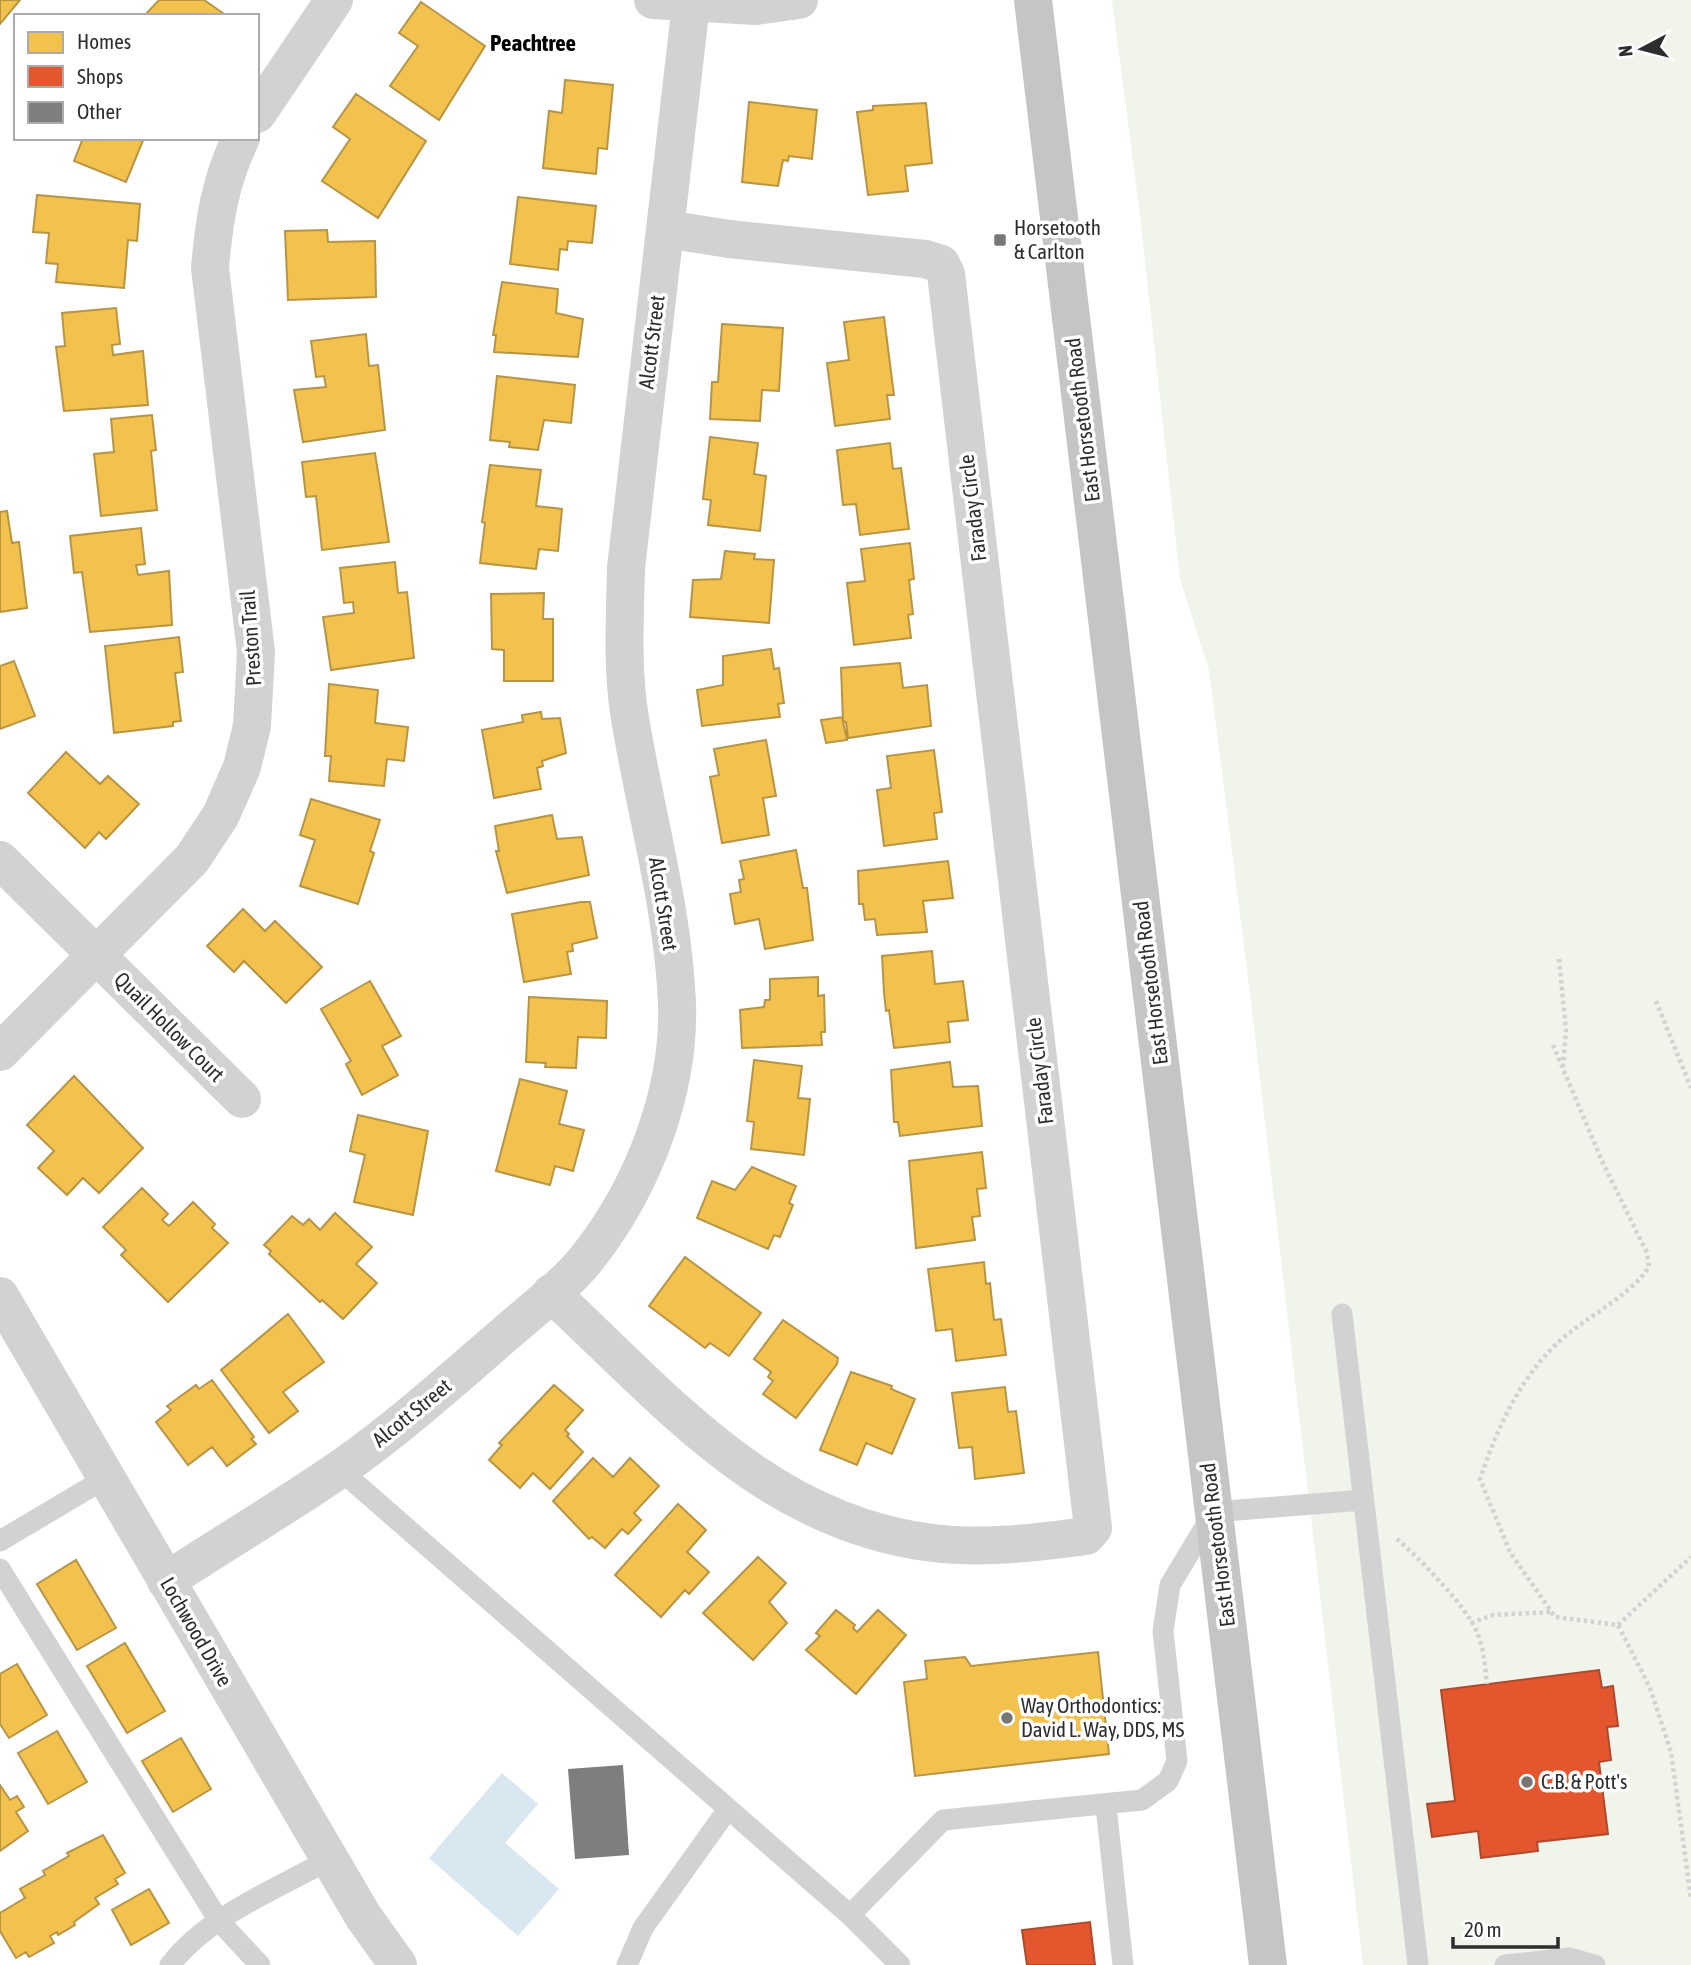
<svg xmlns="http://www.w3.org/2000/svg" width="1691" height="1965" font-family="'Asap Condensed',sans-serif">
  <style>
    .green { fill: #f0f4eb }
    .water { fill: #d8e7f0 }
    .homes { fill: #f2c14e; stroke: #b79544; stroke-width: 2 }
    .shops { fill: #e4572e; stroke: #ad4a2e; stroke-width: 2 }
    .building { fill: #7e7e7e }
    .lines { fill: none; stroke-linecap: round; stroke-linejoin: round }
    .path { stroke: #d2d2d2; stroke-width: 4.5; stroke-dasharray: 3.5 3.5; stroke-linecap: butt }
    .service { stroke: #d2d2d2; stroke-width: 21 }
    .minor { stroke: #d2d2d2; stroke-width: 38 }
    .primary { stroke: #c5c5c5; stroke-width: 38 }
    .poi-dot { fill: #767676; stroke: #fff; stroke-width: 2.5 }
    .labels { text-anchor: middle; stroke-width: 7; stroke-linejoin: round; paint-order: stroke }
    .poi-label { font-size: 21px; fill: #2d2d2d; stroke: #fff; text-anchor: start }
    .street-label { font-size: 21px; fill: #2d2d2d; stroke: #fff }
    .neighbourhood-label { font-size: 23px; font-weight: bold; fill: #000; stroke: #fff }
  </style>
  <rect width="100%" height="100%" fill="#fff"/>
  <!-- green -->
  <path class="green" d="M1112,0H1691V1965H1363L1250,993L1209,670L1180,579L1139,207Z"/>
  <!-- water -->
  <path class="water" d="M502,1773L538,1804L505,1843L559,1889L518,1936L429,1858Z"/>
  <!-- homes -->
  <path class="homes" d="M0,0H20L0,24Z
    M159,0H204L227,16H144Z
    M421,2L485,46L439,120L390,86L418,46L399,33Z
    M565,80L613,85L607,149L598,148L596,174L543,168L549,111L562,113Z
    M356,94L426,141L378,218L322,181L350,139L333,127Z
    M749,102L817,110L812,159L789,156L788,161L783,160L778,186L742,182Z
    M926,103L932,163L905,166L908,191L868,195L857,112L873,110V106Z
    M83,138H144L126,182L74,161Z
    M37,195L140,204L137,241L128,240L124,288L56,282L58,264L46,263L49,233L33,232Z
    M518,197L596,206L592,243L568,241L567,250L560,249L558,270L510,264Z
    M327,230L328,242L375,241L376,297L288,300L285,231Z
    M502,282L558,289L556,313L583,319L578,357L494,352L496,335H493Z
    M116,308L120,344L112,345L113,355L143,351L148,405L64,411L56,347L65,346L62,313Z
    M884,317L894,395H887L890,419L835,426L827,363L849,360L844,322Z
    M722,324L783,328L779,391L762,390L760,421L710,419L712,382H718Z
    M366,334L369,366L378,365L385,430L303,442L294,390L326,387L324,376L316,377L311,341Z
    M497,376L575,385L571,423L544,420L538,450L509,447L510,442L490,440Z
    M152,415L156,450L151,451L157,510L101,516L94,454L114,452L111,419Z
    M710,437L758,443L754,474L766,476L760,531L708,525L711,500L703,499Z
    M890,443L893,469L901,468L909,529L860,535L856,504L843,505L837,450Z
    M375,453L389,542L322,550L316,496L306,497L302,462Z
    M490,465L541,470L536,506L562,509L558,551L539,549L536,569L480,563L485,523L482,522Z
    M7,511L12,543L19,542L27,608L0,612V512Z
    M141,528L145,564L136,565L138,575L169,571L172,625L90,632L82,572L74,573L70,536Z
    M910,543L914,579L909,580L913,614L908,615L911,638L854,645L847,583L865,581L861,549Z
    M725,551L755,554L754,559L774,560L769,623L690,617L693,580L721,579Z
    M395,562L398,593L407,592L414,658L331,670L323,617L354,613L353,602L344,603L340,568Z
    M544,593L543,619H553V681H504V650L492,649L491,594Z
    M179,637L183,672L175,673L181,721L173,722V726L114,733L105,646Z
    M771,649L774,669L779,668L784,703L778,704L780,717L702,726L697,690L723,685V656Z
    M14,661L35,716L0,729V666Z
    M900,663L903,688L927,685L931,726L848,738L846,722L843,721L841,668Z
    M329,684L378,690L375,723L408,727L404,761L387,759L384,786L329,781L331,756H325Z
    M541,712L542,719L560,718L566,753L542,761L543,766L537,768L541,789L494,798L482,730L523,722L522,715Z
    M842,717L847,740L826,743L821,720Z
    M766,740L776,796L763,798L769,835L722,843L710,777L719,775L714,749Z
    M934,750L942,812L934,813L937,839L884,846L877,790L891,788L887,756Z
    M66,752L100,784L108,776L139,804L106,839L99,832L85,848L28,793Z
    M311,799L380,820L370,851L374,853L358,904L300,886L315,840L300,835Z
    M552,815L557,839L582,837L589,875L507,893L496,851H499L495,826Z
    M796,850L803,888H807L813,940L765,949L759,919L735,924L730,894L741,892L739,880L744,879L740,861Z
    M948,861L953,898L923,901L927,932L877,935L875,919L865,920L863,904H859L858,871Z
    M581,902H590L597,938L572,944L573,951L567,952L571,974L524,982L512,914Z
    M243,909L265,931L275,921L322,967L286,1003L244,961L234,972L207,946Z
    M932,951L935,984L963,981L968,1020L948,1022L950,1042L894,1048L889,1010L886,1011L884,992L882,956Z
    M818,977V996L824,995L825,1032H821L822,1045L742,1048L740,1010L764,1007L765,1000H770V979Z
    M370,981L401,1036L382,1046L398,1075L362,1095L346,1064L351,1061L321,1009Z
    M529,997L607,1001L606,1038L578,1037L576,1068L545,1067L546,1063L526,1062Z
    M754,1060L802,1066L798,1098L810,1099L804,1155L751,1149L754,1122L747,1121Z
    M950,1062L953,1087L978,1086L982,1126L900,1136L898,1122H894L891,1070Z
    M74,1076L143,1148L99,1193L83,1178L67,1195L38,1168L54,1151L27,1125Z
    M520,1079L567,1091L559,1124L584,1130L573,1171L555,1166L550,1185L496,1171Z
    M358,1115L428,1131L413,1215L354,1202L365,1155L350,1151Z
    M982,1152L986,1188L977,1189L980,1216L972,1217L975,1240L916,1248L909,1161Z
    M752,1167L796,1186L789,1203L793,1205L780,1237L774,1235L768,1249L697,1218L712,1181L735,1190Z
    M142,1188L168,1214L162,1220L169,1226L193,1202L215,1224L212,1228L228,1243L168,1302L121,1255L126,1250L103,1227Z
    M335,1213L372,1247L356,1264L377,1283L343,1319L322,1300L320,1302L269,1254L271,1251L264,1245L292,1216L303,1225L309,1219L320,1230Z
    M685,1257L761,1313L729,1356L710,1343L705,1348L649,1306Z
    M984,1262L986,1284L990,1283L994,1320L1001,1319L1006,1355L956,1361L952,1329L936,1331L928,1269Z
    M288,1314L324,1362L283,1392L298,1411L269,1433L221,1370Z
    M783,1320L838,1358L837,1364L796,1418L763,1394L773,1381L768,1377L771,1372L754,1359Z
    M851,1372L892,1386L891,1389L915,1399L892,1454L866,1443L857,1465L820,1450Z
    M212,1380L254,1437L251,1439L256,1444L227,1466L212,1447L188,1465L156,1422L171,1410L167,1406L196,1385L199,1389Z
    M554,1385L583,1410L565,1430L569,1434L567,1436L583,1452L550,1489L533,1473L520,1488L489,1460L502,1445L499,1443Z
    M1005,1387L1008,1412L1016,1411L1024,1473L975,1479L972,1447L959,1448L952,1393Z
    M593,1458L613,1477L630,1458L659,1486L634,1513L641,1520L628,1534L622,1529L605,1548L592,1537L589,1539L553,1501Z
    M678,1504L706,1530L687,1552L709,1572L689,1594L685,1590L661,1617L615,1575Z
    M758,1557L786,1583L769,1602L787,1623L753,1660L703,1613Z
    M76,1560L116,1628L77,1650L37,1584Z
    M836,1610L855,1625L853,1628L857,1632L878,1610L906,1635L856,1694L806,1650L820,1636L816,1633Z
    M125,1643L165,1711L127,1733L87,1666Z
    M1098,1652L1109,1754L915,1776L904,1682L927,1679L925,1661L965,1657L971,1666Z
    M17,1664L47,1715L9,1738L0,1724V1674Z
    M57,1731L87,1782L48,1804L18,1753Z
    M181,1738L211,1789L173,1812L142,1761Z
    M0,1785L10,1800L17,1796L24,1807L16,1812L28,1831L0,1851Z
    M103,1835L125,1873L115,1879L118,1884L95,1898L99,1904L74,1922L75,1925L58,1935L57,1932L50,1936L54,1943L29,1957L26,1952L16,1958L0,1931V1913L25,1898L20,1889L45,1875L43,1871L69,1856L67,1853Z
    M149,1889L169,1923L131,1945L112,1910Z"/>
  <!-- shops -->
  <path class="shops" d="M1599,1670L1602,1688L1613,1686L1618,1726L1607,1727L1611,1760L1599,1762L1608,1834L1537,1842L1538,1851L1481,1858L1478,1831L1432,1837L1427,1804L1455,1801L1441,1690Z
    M1090,1922L1095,1965H1027L1022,1930Z"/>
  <!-- building -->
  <path class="building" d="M623,1765L629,1855L575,1859L568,1769Z"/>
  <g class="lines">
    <!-- path -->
    <path class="path" d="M1559,959L1566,1030L1563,1068
      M1656,1001L1691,1088
      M1553,1045L1602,1161L1647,1253L1649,1267C1631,1295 1588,1316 1562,1339C1521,1375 1497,1428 1480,1479L1510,1552L1555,1617L1618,1625L1650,1688L1671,1752L1691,1899
      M1397,1539C1418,1557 1465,1605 1476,1630C1484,1647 1485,1666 1487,1684
      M1471,1623L1493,1615L1552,1612
      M1618,1625L1691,1557"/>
    <!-- service -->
    <path class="service" d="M1342,1314L1418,1965
      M339,1469L850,1915L900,1965
      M0,1541L106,1478
      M0,1569L219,1921L260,1965
      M1106,1806L1123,1965
      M850,1915L943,1820L1142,1800L1168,1781L1177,1761L1163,1631L1170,1585L1214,1512L1363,1500
      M170,1965C209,1915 275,1890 330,1859
      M627,1965L643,1928L728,1809
      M1505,1965L1570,1958L1595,1965"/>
    <!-- minor -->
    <path class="minor" d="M653,0L756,6L799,0
      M257,114L334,0
      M0,860L242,1099
      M0,1052L192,859L221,815L242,767L252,726L256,652L210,268C214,221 220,181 241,138
      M551,1293C666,1400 767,1523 933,1543C984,1549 1035,1543 1086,1536L1093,1528L946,274L941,264L925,259L729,239L666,229
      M0,1296L363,1916L398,1965
      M166,1581C224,1543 283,1508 340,1469C398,1428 451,1381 505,1334C533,1309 568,1284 591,1253C644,1184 680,1090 677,1003C673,905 644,808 629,712C622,665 625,616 626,568L691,4"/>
    <!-- primary -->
    <path class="primary" d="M1033,0L1268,1965"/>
  </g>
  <!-- markers -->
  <g class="poi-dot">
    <rect x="993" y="233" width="14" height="14" rx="3.5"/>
    <circle cx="1007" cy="1718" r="7"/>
    <circle cx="1527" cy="1782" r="7"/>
  </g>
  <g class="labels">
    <!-- poi labels -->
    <g class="poi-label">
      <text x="1014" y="235">Horsetooth<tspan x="1014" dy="24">&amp; Carlton</tspan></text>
      <text x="1021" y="1713">Way Orthodontics:<tspan x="1021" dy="24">David L. Way, DDS, MS</tspan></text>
      <text x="1541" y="1789">C.B. &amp; Pott's</text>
    </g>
    <!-- street labels -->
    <g class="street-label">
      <text transform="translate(652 342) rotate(-83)" y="7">Alcott Street</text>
      <text transform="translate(1083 420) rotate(-97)" y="7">East Horsetooth Road</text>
      <text transform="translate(973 508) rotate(-97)" y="7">Faraday Circle</text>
      <text transform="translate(251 638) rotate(-94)" y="7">Preston Trail</text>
      <text transform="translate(663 904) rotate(81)" y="7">Alcott Street</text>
      <text transform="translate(1151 983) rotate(-97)" y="7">East Horsetooth Road</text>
      <text transform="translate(169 1027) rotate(45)" y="7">Quail Hollow Court</text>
      <text transform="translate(1040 1071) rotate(-97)" y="7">Faraday Circle</text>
      <text transform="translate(412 1413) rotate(-39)" y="7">Alcott Street</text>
      <text transform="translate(1218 1545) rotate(-97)" y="7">East Horsetooth Road</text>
      <text transform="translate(196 1632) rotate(60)" y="7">Lochwood Drive</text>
    </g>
    <!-- neighbourhood labels -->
    <g class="neighbourhood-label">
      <text x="533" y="51">Peachtree</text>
    </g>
  </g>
  <!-- legend -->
  <rect x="14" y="14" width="245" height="126" fill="#ffffff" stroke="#ababab" stroke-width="2"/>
  <rect x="28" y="32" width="35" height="21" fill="#f2c14e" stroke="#ababab" stroke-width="2"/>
  <text x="77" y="49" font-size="21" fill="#2d2d2d">Homes</text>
  <rect x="28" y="66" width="35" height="21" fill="#e4572e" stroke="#ababab" stroke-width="2"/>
  <text x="77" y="84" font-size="21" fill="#2d2d2d">Shops</text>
  <rect x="28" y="102" width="35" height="21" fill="#7e7e7e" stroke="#ababab" stroke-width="2"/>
  <text x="77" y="119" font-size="21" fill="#2d2d2d">Other</text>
  <!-- north arrow -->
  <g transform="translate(1642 49) rotate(263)" stroke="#ffffff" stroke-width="5" paint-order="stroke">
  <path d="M0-5L12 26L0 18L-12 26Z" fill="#2d2d2d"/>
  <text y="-10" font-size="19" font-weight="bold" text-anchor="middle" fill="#2d2d2d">N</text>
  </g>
  <!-- scale -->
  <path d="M1453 1937v10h105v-10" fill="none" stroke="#2d2d2d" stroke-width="3.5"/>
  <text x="1464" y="1937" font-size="21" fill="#2d2d2d" stroke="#ffffff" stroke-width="5" paint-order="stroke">20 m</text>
</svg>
